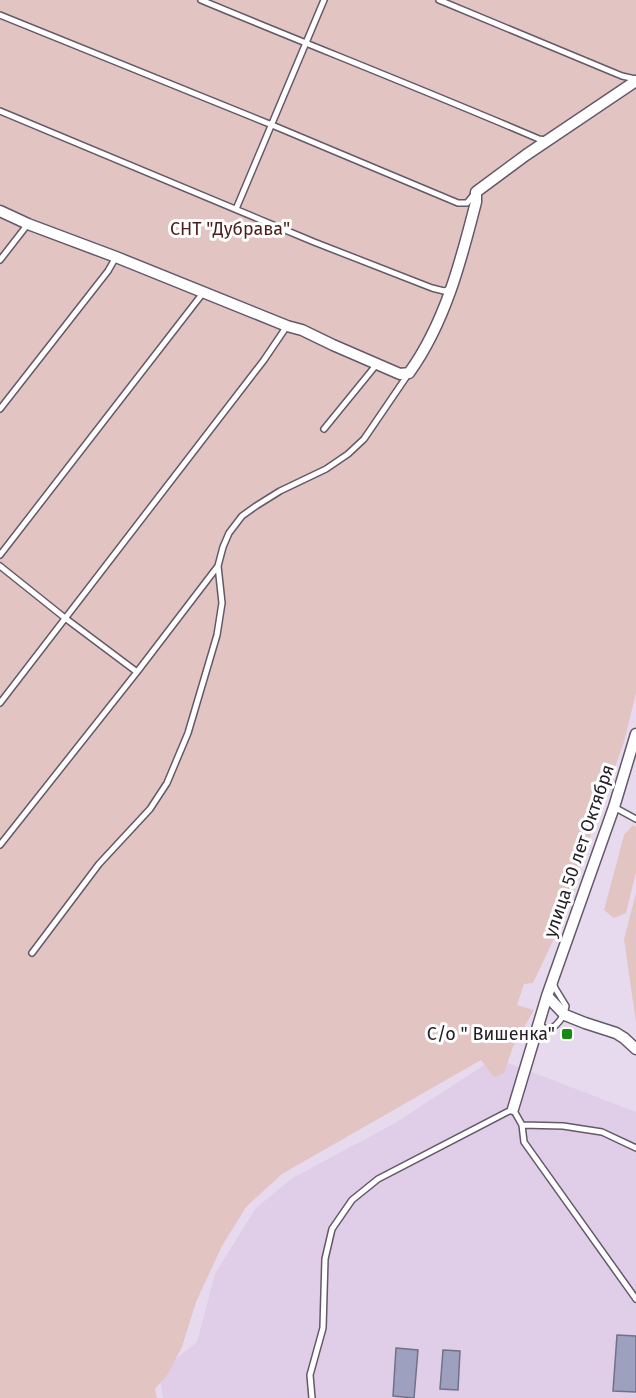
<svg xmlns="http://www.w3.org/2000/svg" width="636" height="1398" font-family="'Fira Sans',sans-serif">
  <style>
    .built { fill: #e0cde8 }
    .green { fill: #e2c5c2 }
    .building { fill: #9da0be; stroke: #717286; stroke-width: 1.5 }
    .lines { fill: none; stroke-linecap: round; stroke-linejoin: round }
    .service-casing { stroke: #645869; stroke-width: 8 }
    .minor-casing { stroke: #645869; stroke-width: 13 }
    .service { stroke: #fff; stroke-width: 5 }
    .minor { stroke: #fff; stroke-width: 10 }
    .poi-dot { fill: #178b11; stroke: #fff; stroke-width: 2 }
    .labels { text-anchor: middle; stroke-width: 6; stroke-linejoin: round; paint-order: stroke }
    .park-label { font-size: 18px; fill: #4c1c1a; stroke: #fff }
    .street-label { font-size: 18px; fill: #252027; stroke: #fff }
    .poi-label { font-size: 18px; fill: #252027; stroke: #fff; text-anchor: end }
  </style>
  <rect width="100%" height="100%" fill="#e8daee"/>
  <!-- built -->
  <path class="built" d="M495,1058L636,1112V1398H163L159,1372L197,1342L215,1274L255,1209L291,1179L395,1123Z"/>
  <!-- green -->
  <path class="green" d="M0,0H636V693L624,742L553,941L533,983L524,984L517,1005L534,1010L513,1047L504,1073L494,1077L481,1060L282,1174L246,1207L222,1246L196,1302L182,1347L167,1375L155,1389L157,1398H0Z
    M633,825L636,827V872L626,913L614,918L604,910L624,835Z
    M636,893V1023L624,939Z"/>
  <!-- building -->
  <path class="building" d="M617,1335L636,1336V1392L613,1391Z
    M396,1348L418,1350L414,1398L393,1396Z
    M443,1350L460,1351L458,1390L440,1389Z"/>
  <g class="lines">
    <!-- service casing -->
    <g class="service-casing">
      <path id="service" d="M201,0C314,47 427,91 539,139L547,140
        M439,0L622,76L636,79
        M0,15L272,125L458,203H467L475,193
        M0,111L314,242L432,288L444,291L451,289
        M236,209L324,0
        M0,260L28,224
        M0,409L108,271L116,257
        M324,429L377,364
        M0,555L203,293
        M0,566L65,618L137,672L218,566
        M0,703L264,360L287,326
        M614,807L636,819
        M0,845L137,672
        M32,953L99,864L150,809L167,783L188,733L217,635L222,603L218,566L223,547L229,533L242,516L256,506L280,491L326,469L348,454L364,439L409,373
        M540,1022L542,1027L550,1030C559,1023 564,1017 566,1006L555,988L553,982
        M522,1125L563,1126L602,1132L636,1148
        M312,1398L310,1375L323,1328L325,1259L332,1229L352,1200L378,1179L513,1109L522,1125L524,1142L636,1299"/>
    </g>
    <!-- minor casing -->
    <g class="minor-casing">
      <path id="minor" d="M0,211L28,224L116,257L287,326L302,330L333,345L400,374L409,373C445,323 461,261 476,202V192L526,155L636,81
        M547,996L565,1015L585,1023L616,1033L624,1038L636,1049
        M513,1109L547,996L614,807L636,734"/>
    </g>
    <!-- service -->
    <use href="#service" class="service"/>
    <!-- minor -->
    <use href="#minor" class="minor"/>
  </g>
  <!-- markers -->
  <rect class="poi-dot" x="561" y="1028" width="12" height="12" rx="3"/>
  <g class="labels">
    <!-- park labels -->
    <g class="park-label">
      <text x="230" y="235">СНТ "Дубрава"</text>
    </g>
    <!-- street labels -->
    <g class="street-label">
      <text transform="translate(579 851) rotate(-71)" y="6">улица 50 лет Октября</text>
    </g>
    <!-- poi labels -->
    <g class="poi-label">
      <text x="555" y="1040">С/о " Вишенка"</text>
    </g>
  </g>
</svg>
